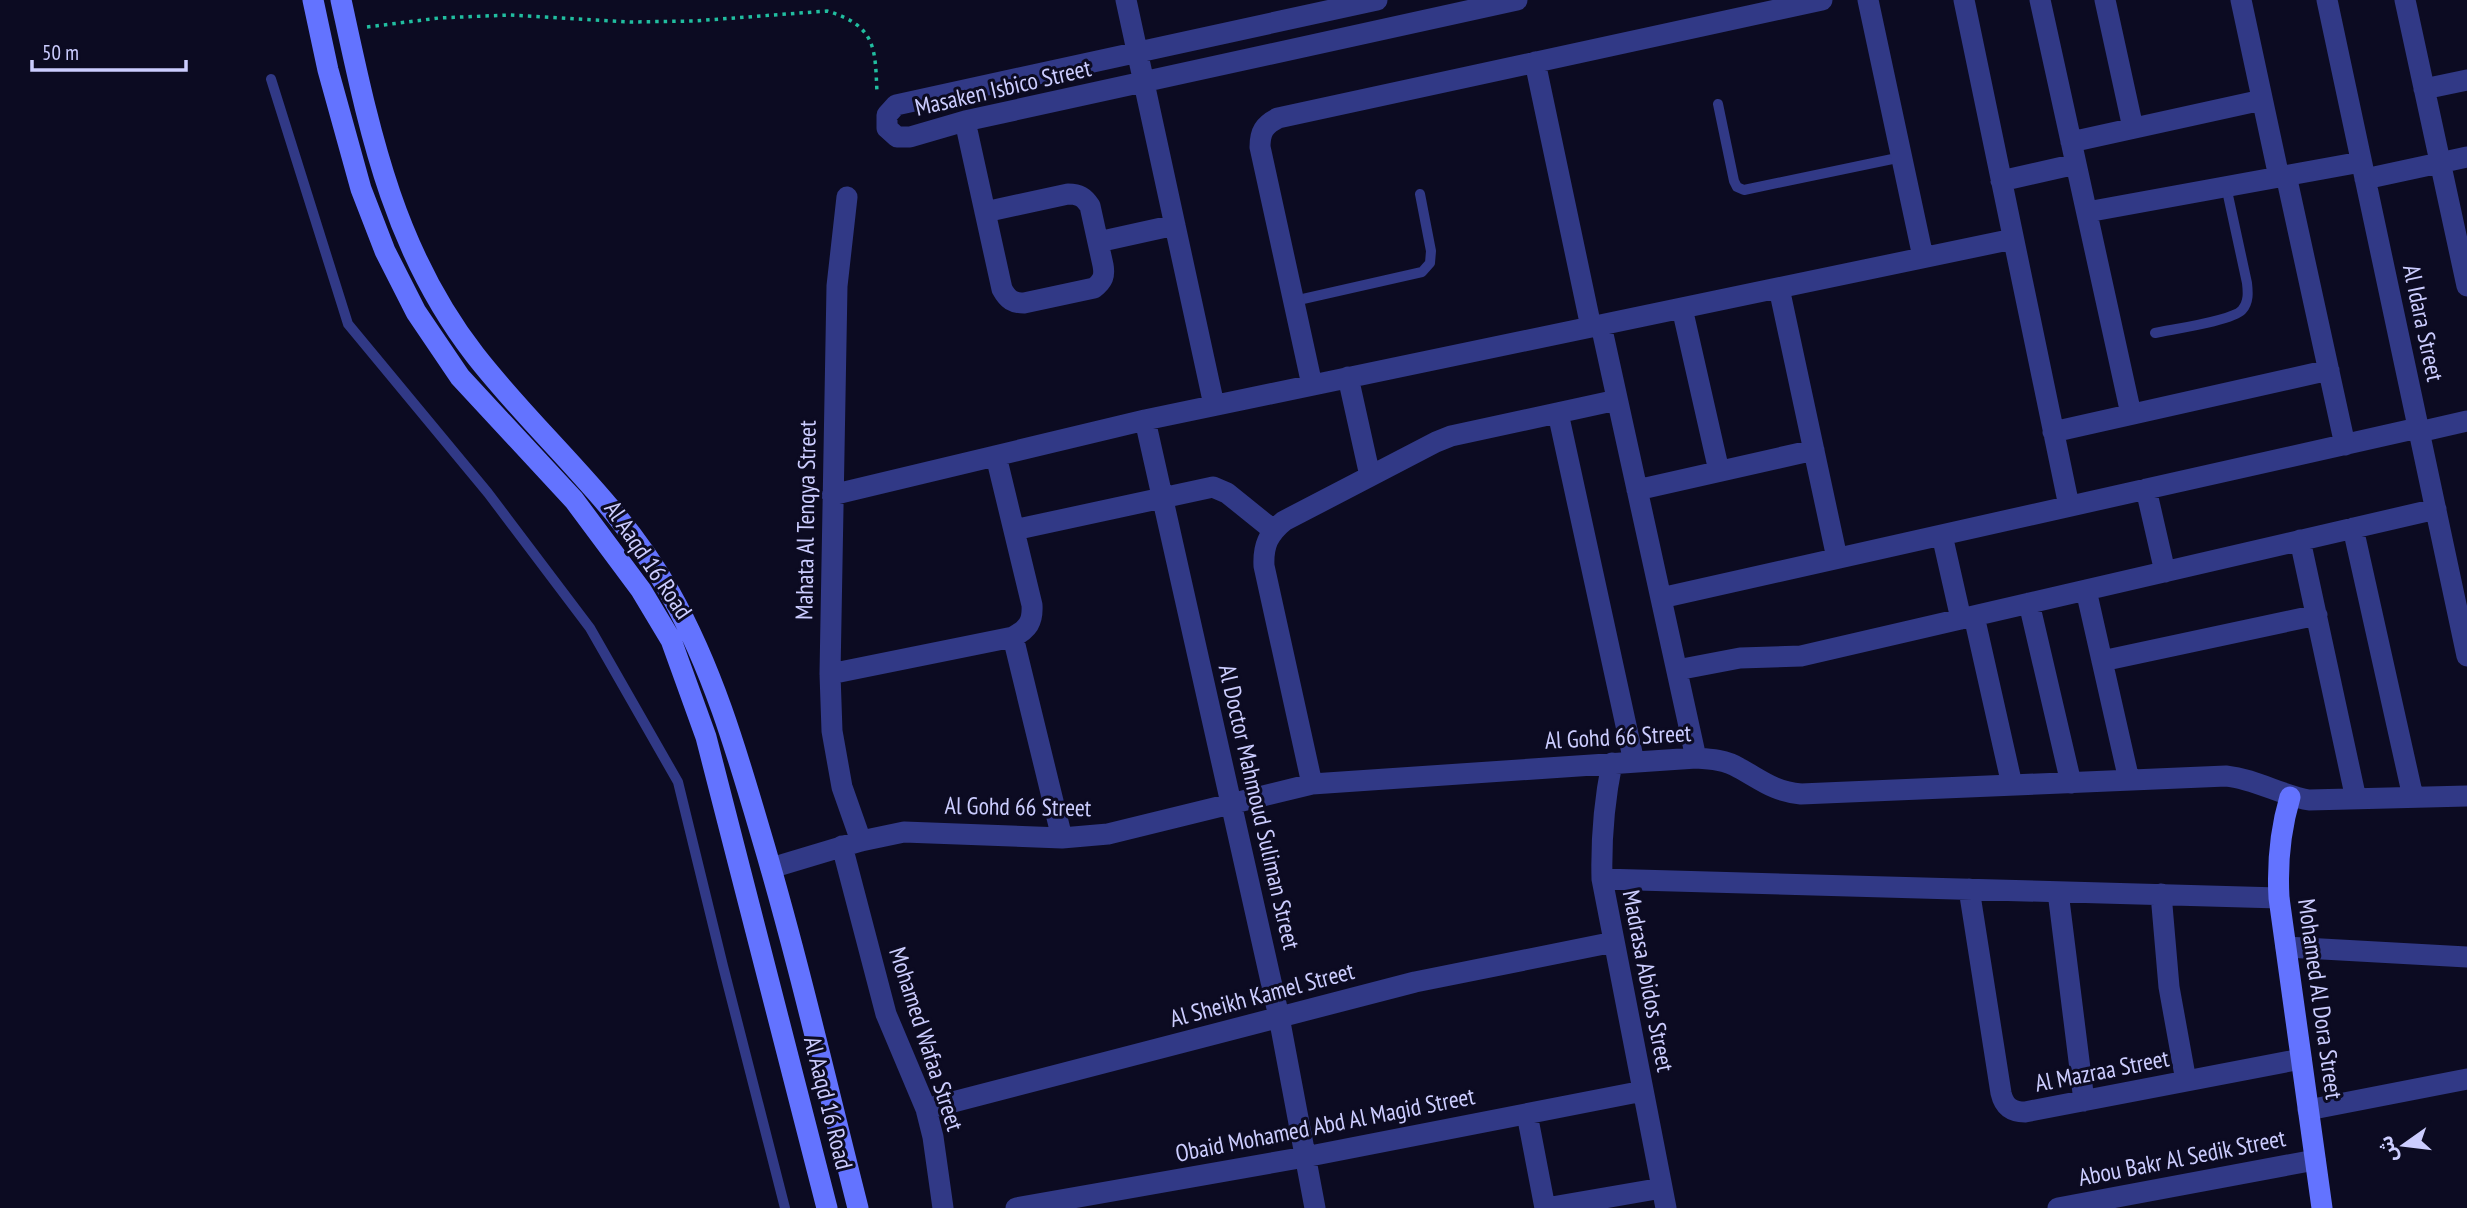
<svg xmlns="http://www.w3.org/2000/svg" width="2467" height="1208" font-family="'PT Sans Narrow','Noto Sans Arabic',sans-serif">
  <style>
    .lines { fill: none; stroke-linecap: round; stroke-linejoin: round }
    .path { stroke: #21bea0; stroke-width: 3.5; stroke-dasharray: 3.5 5; stroke-linecap: butt }
    .lane { stroke: #313986; stroke-width: 10 }
    .street { stroke: #313986; stroke-width: 21 }
    .secondary { stroke: #6373ff; stroke-width: 21 }
    .labels { text-anchor: middle; stroke-width: 6; stroke-linejoin: round; paint-order: stroke }
    .street-label { font-size: 24px; fill: #cccdff; stroke: #0c0b22 }
  </style>
  <rect width="100%" height="100%" fill="#0c0b22"/>
  <g class="lines">
    <!-- path -->
    <path class="path" d="M367,27L439,18L509,15L631,22L694,21L827,11C877,26 875,49 877,93"/>
    <!-- lane -->
    <path class="lane" d="M271,79L348,324L488,493L590,628L678,782L723,966L785,1208
      M1718,104L1734,181L1737,187L1744,190L1902,157
      M1294,301L1422,272L1430,263L1431,251L1420,194
      M2155,333C2173,329 2232,321 2242,310C2249,302 2248,292 2247,283L2226,186"/>
    <!-- street -->
    <path class="street" d="M1126,0L1214,405
      M1377,0L896,105L887,115V128L897,137H910L965,121L1517,0
      M1868,0L1923,257
      M1964,0L2069,506
      M2040,0L2131,414
      M2105,0L2133,128
      M2241,0L2279,177
      M2327,0L2467,656
      M2405,0L2467,286
      M1535,62L1591,327
      M2424,89L2467,80
      M965,121L1002,289C1008,300 1013,303 1024,303L1094,288C1103,281 1105,276 1103,265L1090,206C1084,197 1079,194 1068,194L985,212
      M2071,142L2262,100
      M2286,175L2345,445
      M2365,179L2467,157
      M2001,181L2076,164
      M847,197L837,286L830,674L832,731L842,787L861,841
      M2087,212L2361,162
      M1098,242L1175,225
      M1779,288L1837,558
      M1682,308L1719,471
      M1601,325L1696,758
      M1348,377L1370,476
      M1312,385L1260,147C1260,132 1264,125 1278,118L1822,0
      M1558,413L1634,762
      M1145,420L1279,1017L1315,1208
      M2053,432L2329,370
      M2419,432L2467,421
      M2146,489L2165,572
      M1637,490L1814,450
      M832,495L1145,420L2013,239
      M2353,528L2413,797
      M1014,530L1213,487L1227,493L1273,530
      M1942,535L1961,619
      M2300,540L2356,799
      M2086,590L2129,780
      M1661,598L2418,428
      M2029,603L2071,783
      M1974,616L2012,785
      M1013,637L1062,838
      M2102,661L2317,615
      M1677,670L1740,658L1801,656L2436,509
      M830,674L1013,637C1028,629 1033,622 1032,605L996,456
      M1612,763C1604,802 1601,839 1602,879L1666,1208
      M1312,784L1264,566C1263,546 1268,534 1284,521L1436,442L1451,436L1617,400
      M842,846L886,1014L926,1109L933,1137L943,1208
      M771,868L861,841L904,832L1062,838L1108,834L1312,784L1696,758C1711,759 1726,760 1739,768C1763,781 1773,791 1801,794L2226,776C2256,779 2280,795 2309,800L2467,796
      M1602,879L2279,898
      M1969,889L2001,1093C2004,1106 2011,1112 2025,1112L2301,1059
      M2058,892L2084,1101
      M2161,894L2169,987L2186,1081
      M2286,947L2467,957
      M926,1109L1415,982L1614,942
      M2308,1110L2467,1079
      M1527,1114L1545,1208
      M1016,1208L1305,1157L1643,1091
      M1546,1208L1662,1188
      M2058,1208L2315,1160"/>
    <!-- secondary -->
    <path class="secondary" d="M313,0L328,70L361,189L385,251L416,312L460,377L574,500L641,590L671,640L706,737L827,1208
      M341,0C369,128 392,248 475,355C538,436 619,502 670,593C712,668 736,749 760,831C797,955 826,1082 858,1208
      M2290,797C2280,831 2277,862 2279,898L2322,1208"/>
  </g>
  <g class="labels">
    <!-- street labels -->
    <g class="street-label">
      <text transform="translate(1003 88) rotate(-13)" y="8">Masaken Isbico Street</text>
      <text transform="translate(2423 323) rotate(78)" y="8">Al Idara Street</text>
      <text transform="translate(806 520) rotate(-89)" y="8">Mahata Al Tenqya Street</text>
      <text transform="translate(648 560) rotate(56)" y="8">Al Aaqd 16 Road</text>
      <text transform="translate(1618 737) rotate(-3)" y="8">Al Gohd 66 Street</text>
      <text transform="translate(1018 807) rotate(1)" y="8">Al Gohd 66 Street</text>
      <text transform="translate(1259 807) rotate(77)" y="8">Al Doctor Mahmoud Suliman Street</text>
      <text transform="translate(1648 981) rotate(79)" y="8">Madrasa Abidos Street</text>
      <text transform="translate(1262 995) rotate(-15)" y="8">Al Sheikh Kamel Street</text>
      <text transform="translate(2320 999) rotate(82)" y="8">Mohamed Al Dora Street</text>
      <text transform="translate(926 1039) rotate(72)" y="8">Mohamed Wafaa Street</text>
      <text transform="translate(2102 1071) rotate(-11)" y="8">Al Mazraa Street</text>
      <text transform="translate(828 1103) rotate(76)" y="8">Al Aaqd 16 Road</text>
      <text transform="translate(1325 1125) rotate(-11)" y="8">Obaid Mohamed Abd Al Magid Street</text>
      <text transform="translate(2182 1158) rotate(-11)" y="8">Abou Bakr Al Sedik Street</text>
    </g>
  </g>
  <!-- north arrow -->
  <g transform="translate(2404 1145) rotate(256)" stroke="#0c0b22" stroke-width="5" paint-order="stroke">
  <path d="M0-5L12 26L0 18L-12 26Z" fill="#cccdff"/>
  <text y="-10" font-size="19" font-weight="bold" text-anchor="middle" fill="#cccdff">ش</text>
  </g>
  <!-- scale -->
  <path d="M32 60v10h154v-10" fill="none" stroke="#cccdff" stroke-width="3.5"/>
  <text x="42" y="60" font-size="21" fill="#cccdff" stroke="#0c0b22" stroke-width="5" paint-order="stroke">50 m</text>
</svg>
